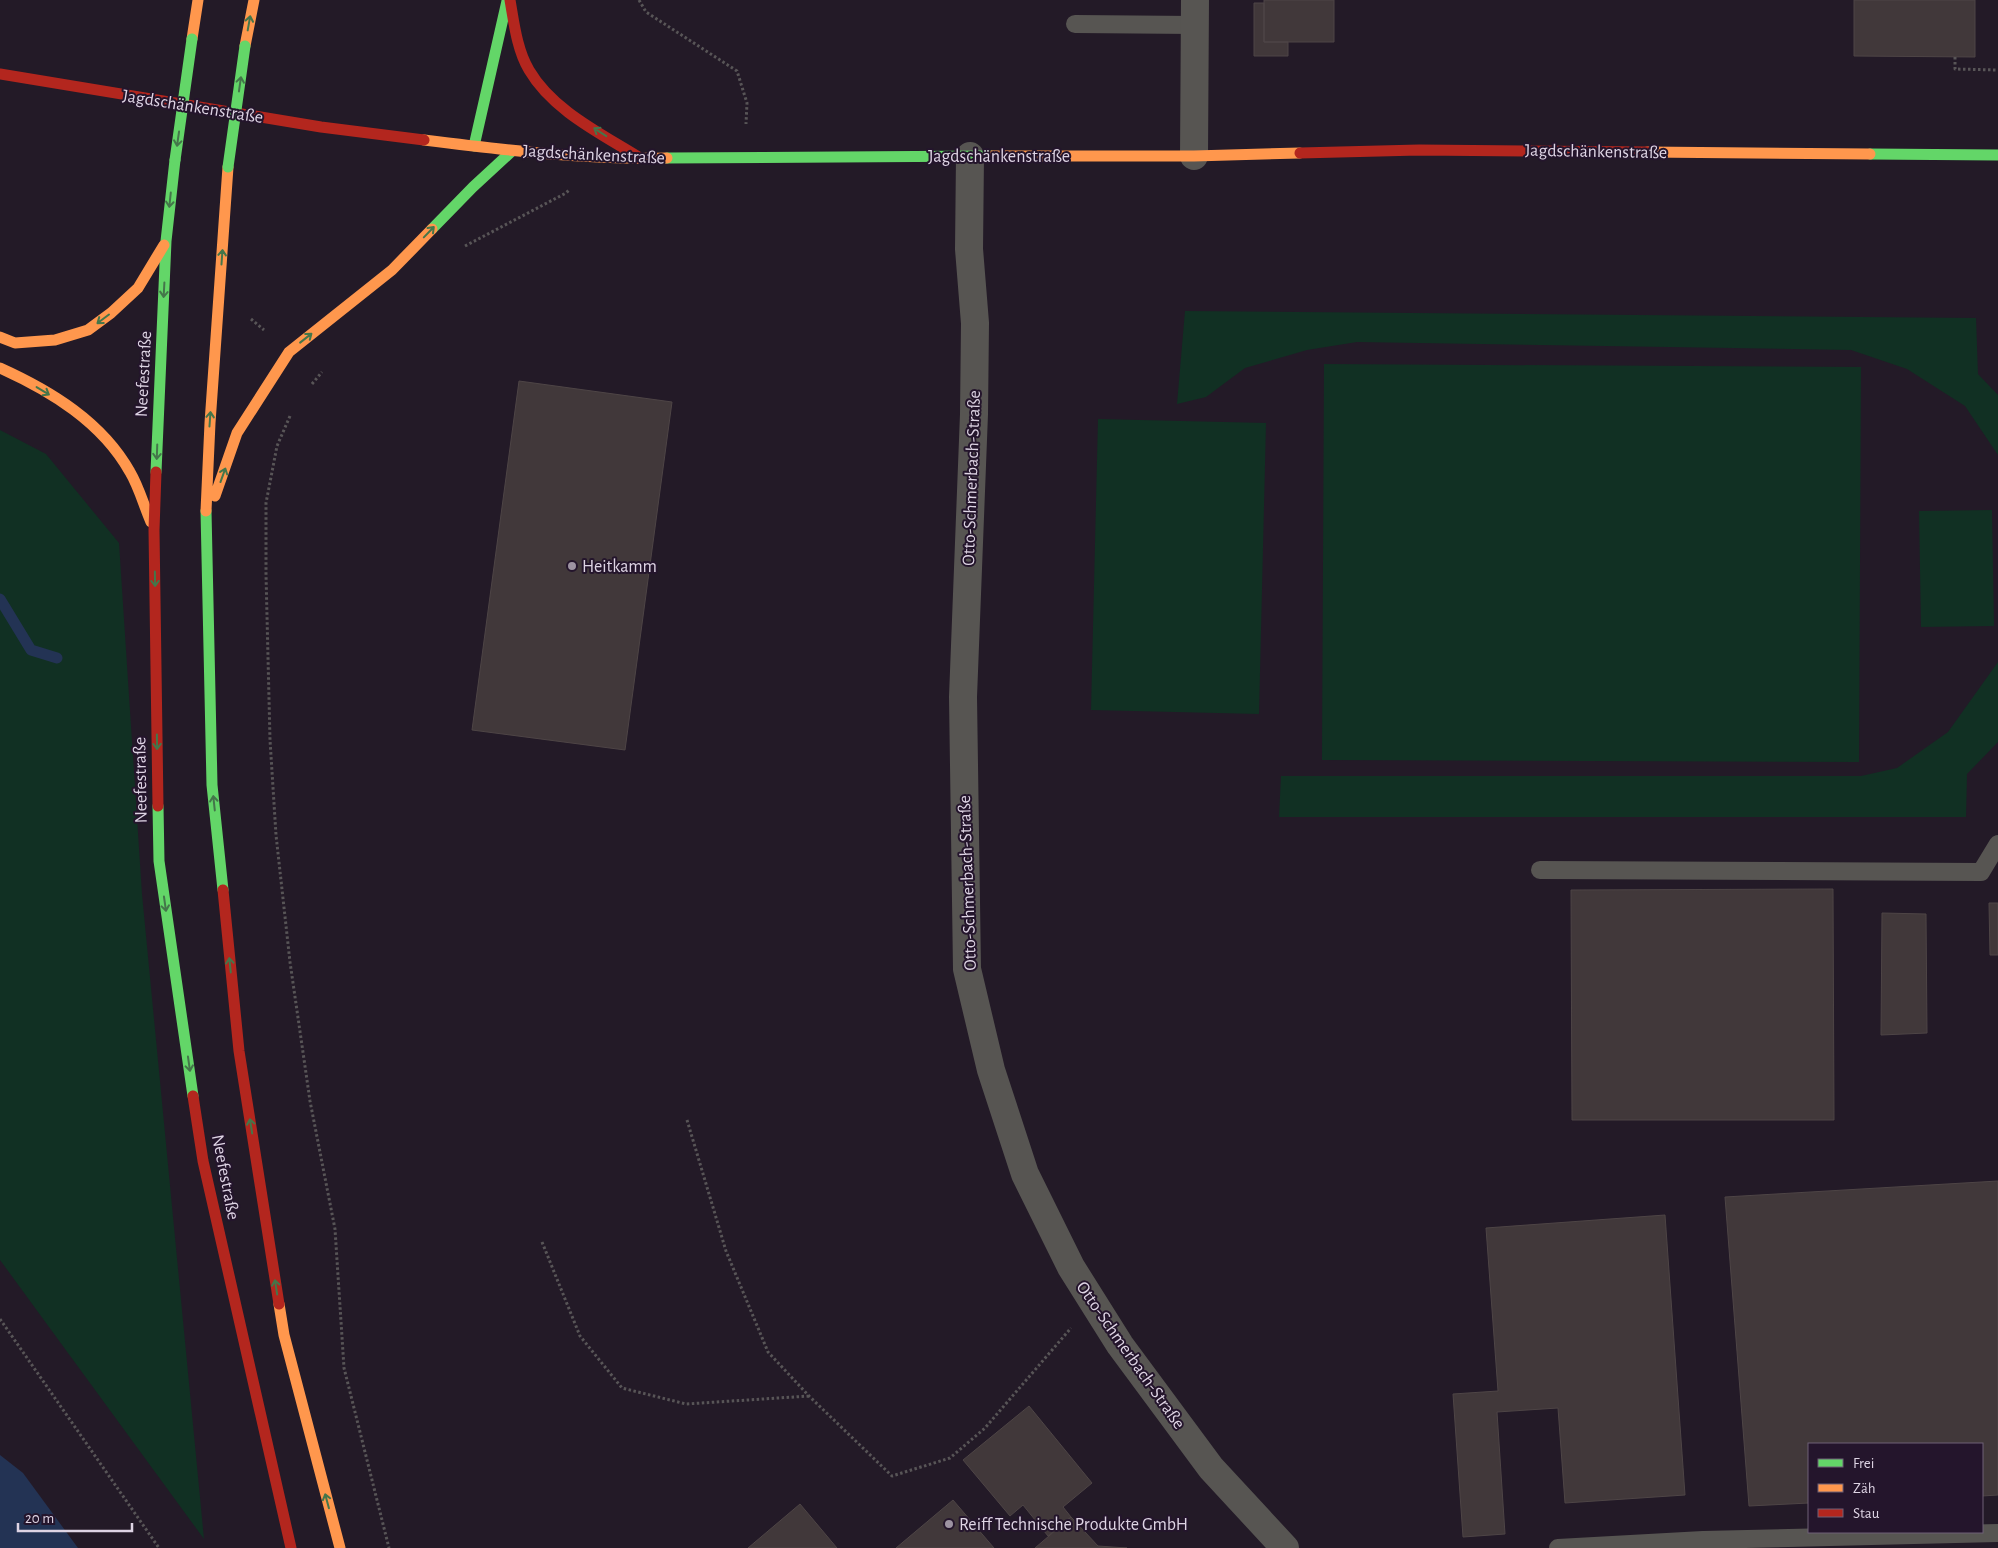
<svg xmlns="http://www.w3.org/2000/svg" width="1998" height="1548" font-family="'Alegreya Sans',sans-serif">
  <style>
    .green { fill: #113023 }
    .water { fill: #233354 }
    .lines { fill: none; stroke-linecap: round; stroke-linejoin: round }
    .stream { stroke: #233354; stroke-width: 11 }
    .building { fill: #41383a; stroke: #4e4546 }
    .path { stroke: #585557; stroke-width: 3; stroke-dasharray: 2.5 2.5; stroke-linecap: butt }
    .lane { stroke: #575552; stroke-width: 18 }
    .street { stroke: #575552; stroke-width: 28 }
    .fast { stroke: #63d668; stroke-width: 11 }
    .slow { stroke: #ff974d; stroke-width: 11 }
    .jam { stroke: #b3261e; stroke-width: 11 }
    .fast-bridge { stroke: #63d668; stroke-width: 11 }
    .oneway { stroke: #44764a }
    .poi-dot { fill: #9d93a2; stroke: #24152c; stroke-width: 2 }
    .labels { text-anchor: middle; stroke-width: 4; stroke-linejoin: round; paint-order: stroke }
    .street-label { font-size: 18px; fill: #ded4e4; stroke: #24152c }
    .poi-label { font-size: 18px; fill: #ded4e4; stroke: #24152c; text-anchor: start }
  </style>
  <rect width="100%" height="100%" fill="#231a27"/>
  <!-- green -->
  <path class="green" d="M1185,311L1976,318L1978,374L1998,395V455L1965,406L1907,369L1851,350L1357,342L1307,350L1245,368L1206,397L1177,404Z
    M1324,364L1861,367L1859,762L1322,760Z
    M1098,419L1266,423L1259,714L1091,710Z
    M0,430L46,454L119,543L142,894L204,1539L0,1260Z
    M1992,510L1994,626L1921,627L1919,511Z
    M1998,662V742L1967,774L1966,817H1279L1281,776H1861L1897,768L1948,732Z"/>
  <!-- water -->
  <path class="water" d="M0,1455L23,1473L78,1548H0Z"/>
  <g class="lines">
    <!-- stream -->
    <path class="stream" d="M0,599L31,650L57,658"/>
  </g>
  <!-- building -->
  <path class="building" d="M1264,0H1334V42H1264Z
    M1854,0H1975V57L1854,56Z
    M1254,3H1264V42H1288V56H1254Z
    M519,381L672,402L625,750L472,730Z
    M1833,889L1834,1120H1572L1571,890Z
    M1989,903H1998V955H1990Z
    M1882,913L1926,914L1927,1033L1881,1035Z
    M1998,1181V1495L1982,1496V1444H1809V1503L1749,1506L1725,1197Z
    M1665,1215L1685,1495L1565,1503L1558,1408L1497,1412L1505,1534L1463,1537L1453,1394L1498,1391L1486,1228Z
    M1029,1406L1092,1483L1063,1507L1071,1517L1048,1536L1023,1505L1010,1516L963,1460Z
    M953,1500L994,1548H896Z
    M800,1504L837,1548H748Z
    M1071,1517L1098,1546L1127,1548H1035Z"/>
  <g class="lines">
    <!-- path -->
    <path class="path" d="M639,0L646,12L737,71L747,103L746,124
      M1955,57V69L1998,70
      M465,246L566,193L569,190
      M251,319L264,330
      M312,384L322,372
      M290,416L277,446L266,503V574L270,740L276,835L290,962L310,1101L335,1229L344,1368L389,1548
      M687,1120L726,1251L768,1352L809,1396L892,1476L950,1458L985,1428L1071,1328
      M542,1242L580,1336L622,1388L686,1404L809,1396
      M0,1319L159,1548"/>
    <!-- lane -->
    <path class="lane" d="M1075,24L1195,25
      M1540,870L1981,872L1998,844
      M1558,1548L1703,1540L1998,1533"/>
    <!-- street -->
    <path class="street" d="M970,156L969,249L975,323L974,414L963,697L967,969L991,1070L1025,1174L1071,1267L1120,1345L1211,1468L1285,1548
      M1194,156L1195,0"/>
    <!-- fast -->
    <path class="fast" d="M474,146L507,1
      M1870,154L1998,155
      M667,158L991,156
      M432,229L473,187L512,151
      M156,472L166,241L175,160
      M206,511L212,785L223,890
      M158,806L159,861L193,1096"/>
    <!-- slow -->
    <path class="slow" d="M192,39L198,0
      M245,46L254,0
      M424,140C504,150 586,160 667,158
      M1647,152L1870,154
      M991,156H1194L1300,153
      M0,337L15,343L55,340L88,330L111,313L138,288L164,245
      M0,368C51,391 102,422 130,472C139,487 144,506 151,522
      M215,496L237,433L289,352L392,270L432,229
      M206,511L210,423L228,167
      M279,1304L284,1335L340,1548"/>
    <!-- jam -->
    <path class="jam" d="M510,0C514,23 517,50 529,70C553,111 602,134 640,158
      M0,74L321,127L424,140
      M1300,153L1419,150L1647,152
      M156,472L154,530L158,806
      M223,890L239,1051L279,1304
      M193,1096L203,1161L291,1548"/>
    <!-- fast-bridge -->
    <path class="fast-bridge" d="M175,160L192,39
      M228,167L245,46"/>
  </g>
  <!-- one-way arrows -->
  <defs><path id="oneway-shaft" d="M-6 0H5M1.5-3L5.5 0L1.5 3" fill="none" stroke-width="1.6" stroke-linecap="round" stroke-linejoin="round" transform="scale(1.25)"/></defs>
  <g class="oneway">
    <use href="#oneway-shaft" transform="translate(249 23) rotate(-80)"/>
    <use href="#oneway-shaft" transform="translate(240 84) rotate(-82)"/>
    <use href="#oneway-shaft" transform="translate(600 132) rotate(-147)"/>
    <use href="#oneway-shaft" transform="translate(178 139) rotate(98)"/>
    <use href="#oneway-shaft" transform="translate(170 200) rotate(96)"/>
    <use href="#oneway-shaft" transform="translate(429 232) rotate(-46)"/>
    <use href="#oneway-shaft" transform="translate(222 257) rotate(-86)"/>
    <use href="#oneway-shaft" transform="translate(164 290) rotate(93)"/>
    <use href="#oneway-shaft" transform="translate(103 319) rotate(143)"/>
    <use href="#oneway-shaft" transform="translate(306 338) rotate(-38)"/>
    <use href="#oneway-shaft" transform="translate(43 391) rotate(31)"/>
    <use href="#oneway-shaft" transform="translate(210 419) rotate(-86)"/>
    <use href="#oneway-shaft" transform="translate(157 452) rotate(92)"/>
    <use href="#oneway-shaft" transform="translate(223 475) rotate(-70)"/>
    <use href="#oneway-shaft" transform="translate(155 579) rotate(89)"/>
    <use href="#oneway-shaft" transform="translate(157 742) rotate(89)"/>
    <use href="#oneway-shaft" transform="translate(214 803) rotate(-96)"/>
    <use href="#oneway-shaft" transform="translate(165 904) rotate(82)"/>
    <use href="#oneway-shaft" transform="translate(230 965) rotate(-96)"/>
    <use href="#oneway-shaft" transform="translate(189 1064) rotate(82)"/>
    <use href="#oneway-shaft" transform="translate(251 1126) rotate(-99)"/>
    <use href="#oneway-shaft" transform="translate(276 1287) rotate(-99)"/>
    <use href="#oneway-shaft" transform="translate(327 1501) rotate(-105)"/>
  </g>
  <!-- markers -->
  <g class="poi-dot">
    <circle cx="572" cy="566" r="5"/>
    <circle cx="949" cy="1524" r="5"/>
  </g>
  <g class="labels">
    <!-- street labels -->
    <g class="street-label">
      <text transform="translate(193 106) rotate(9)" y="6">Jagdschänkenstraße</text>
      <text transform="translate(1596 151) rotate(1)" y="6">Jagdschänkenstraße</text>
      <text transform="translate(594 154) rotate(3)" y="6">Jagdschänkenstraße</text>
      <text x="999" y="162">Jagdschänkenstraße</text>
      <text transform="translate(143 374) rotate(-87)" y="6">Neefestraße</text>
      <text transform="translate(971 478) rotate(-88)" y="6">Otto-Schmerbach-Straße</text>
      <text transform="translate(140 780) rotate(-91)" y="6">Neefestraße</text>
      <text transform="translate(967 883) rotate(-92)" y="6">Otto-Schmerbach-Straße</text>
      <text transform="translate(226 1177) rotate(79)" y="6">Neefestraße</text>
      <text transform="translate(1131 1355) rotate(55)" y="6">Otto-Schmerbach-Straße</text>
    </g>
    <!-- poi labels -->
    <g class="poi-label">
      <text x="582" y="572">Heitkamm</text>
      <text x="959" y="1530">Reiff Technische Produkte GmbH</text>
    </g>
  </g>
  <!-- legend -->
  <rect x="1808" y="1443" width="175" height="90" fill="#24152c" stroke="#6e6176"/>
  <rect x="1818" y="1459" width="25" height="8" fill="#63d668" stroke="#6e6176"/>
  <text x="1853" y="1468" font-size="15" fill="#ded4e4">Frei</text>
  <rect x="1818" y="1484" width="25" height="8" fill="#ff974d" stroke="#6e6176"/>
  <text x="1853" y="1493" font-size="15" fill="#ded4e4">Zäh</text>
  <rect x="1818" y="1509" width="25" height="8" fill="#b3261e" stroke="#6e6176"/>
  <text x="1853" y="1518" font-size="15" fill="#ded4e4">Stau</text>
  <!-- scale -->
  <path d="M18 1523v8h114v-8" fill="none" stroke="#ded4e4" stroke-width="2.5"/>
  <text x="25" y="1523" font-size="15" fill="#ded4e4" stroke="#24152c" stroke-width="4" paint-order="stroke">20 m</text>
</svg>
